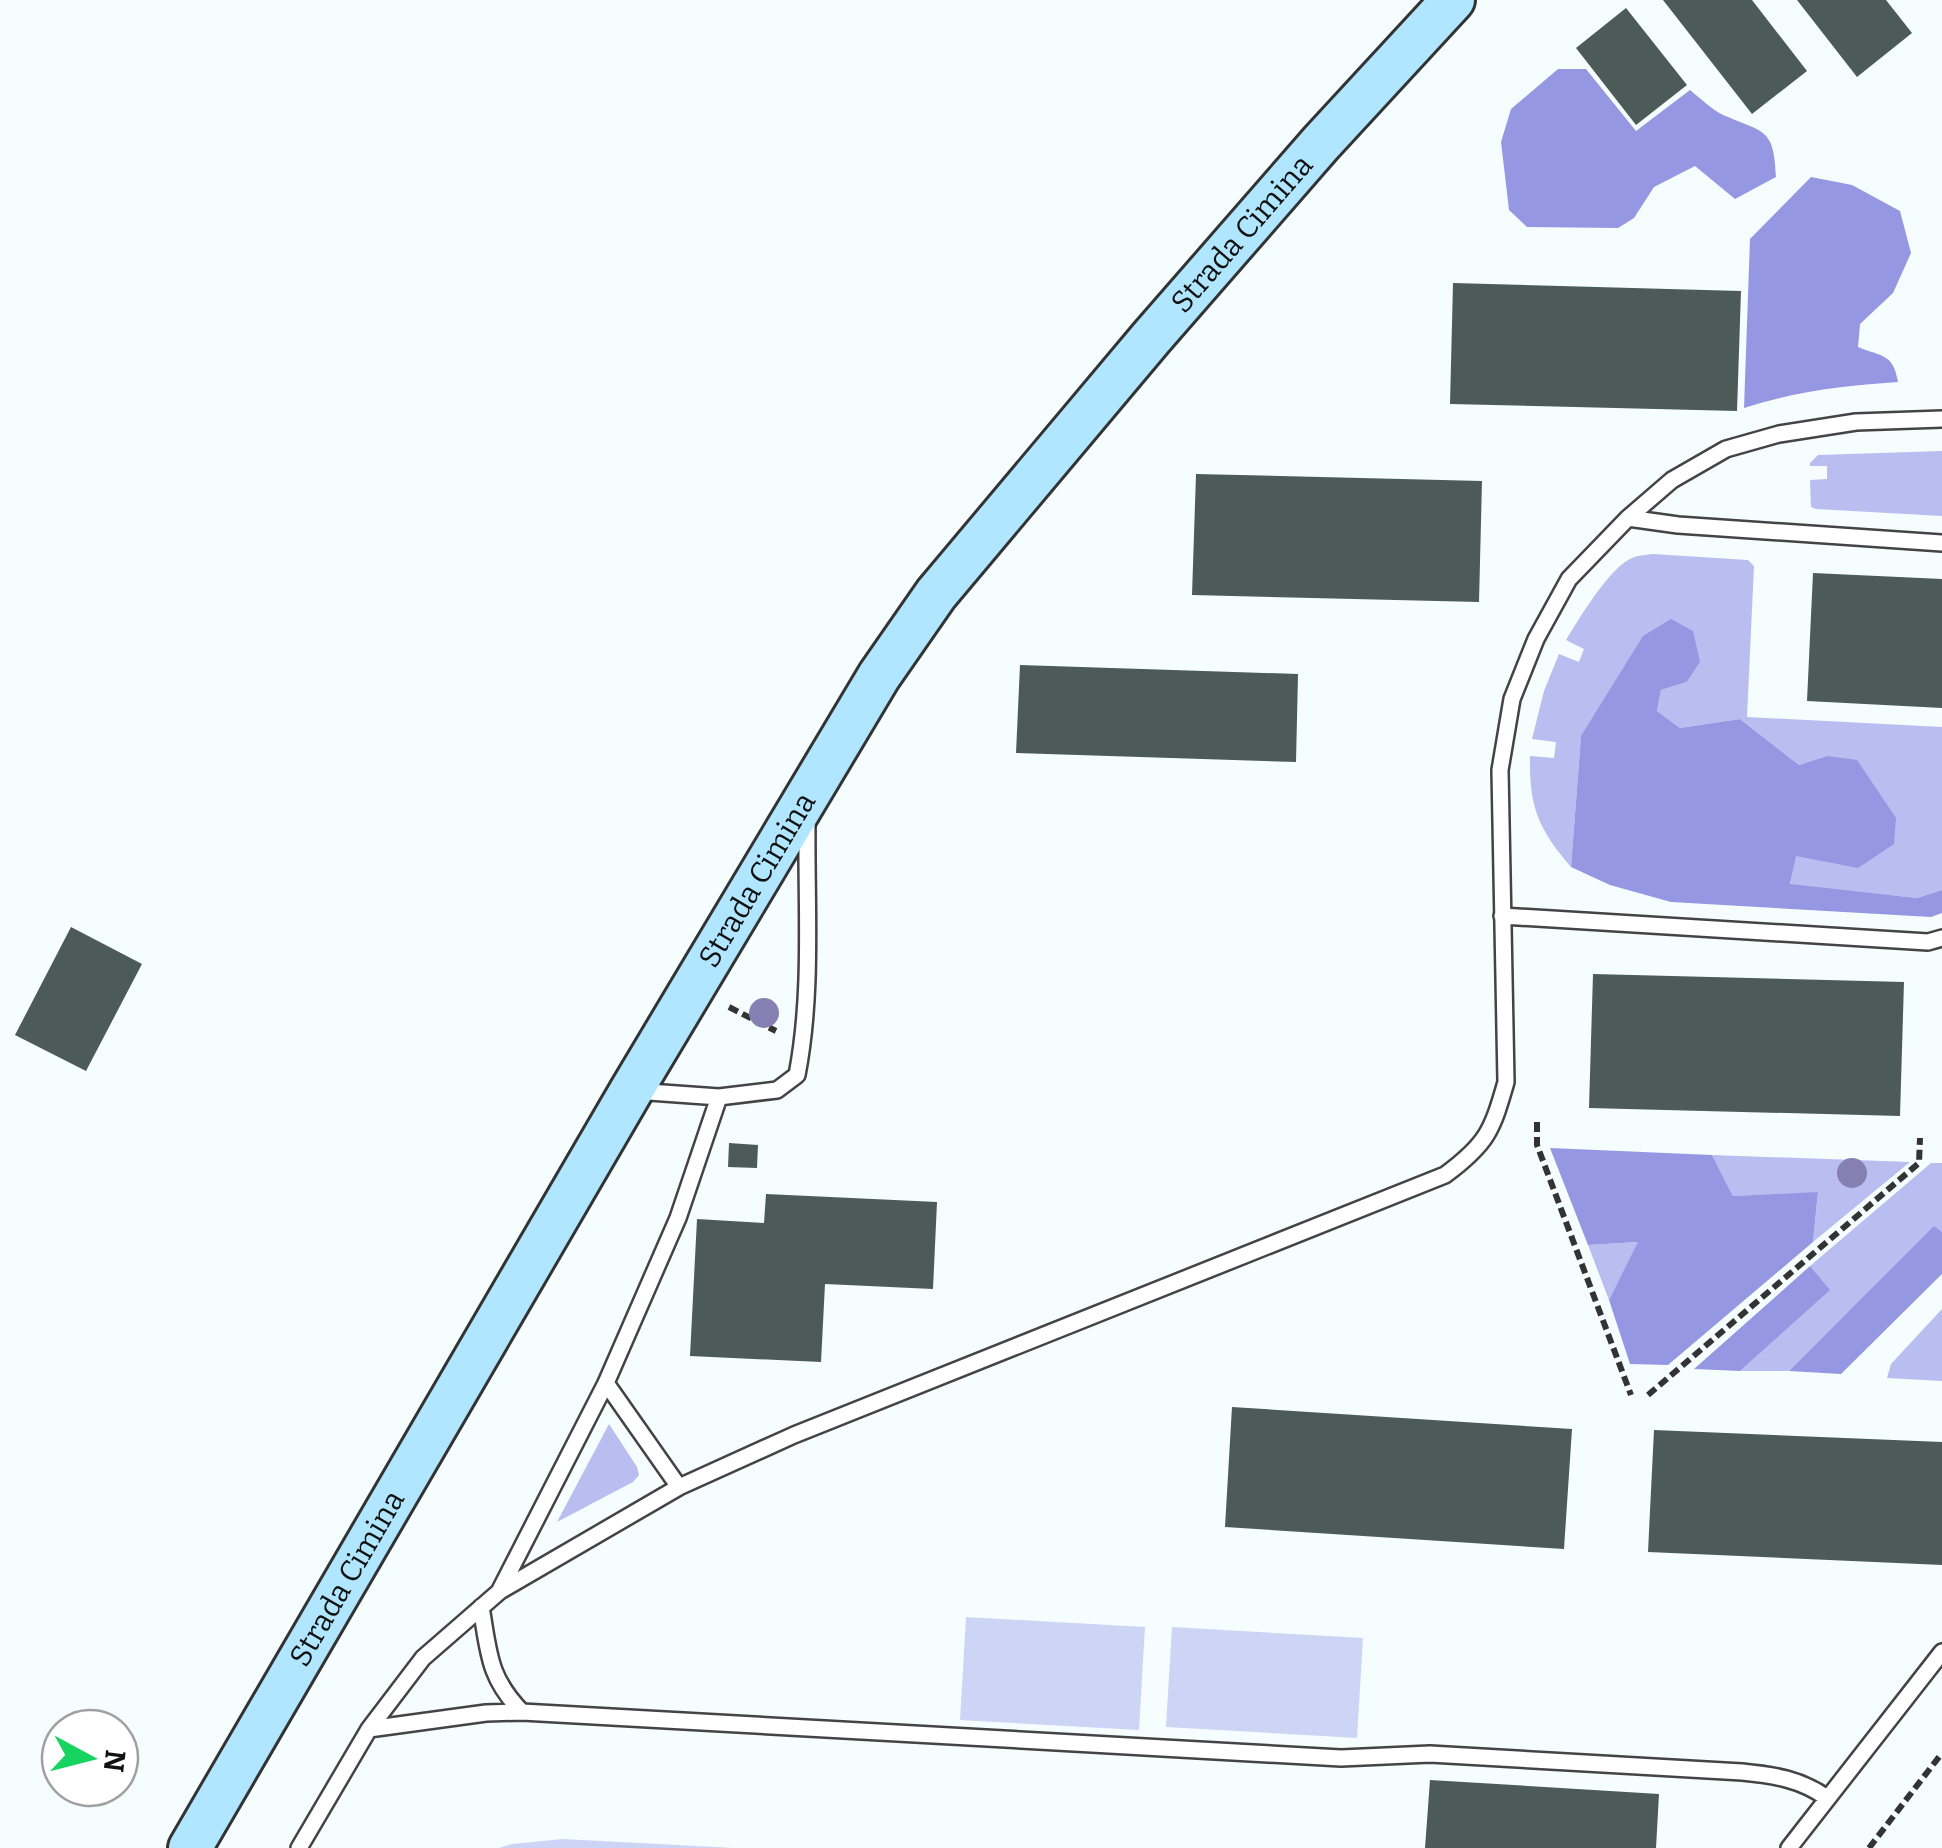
<svg xmlns="http://www.w3.org/2000/svg" width="1942" height="1848" font-family="Bitter,serif">
  <style>
    .green { fill: #b9bdef }
    .forest { fill: #9697e2 }
    .pitch { fill: #ccd5f5 }
    .building { fill: #4c5b58 }
    .lines { fill: none; stroke-linecap: round; stroke-linejoin: round }
    .service-casing { stroke: #444; stroke-width: 20 }
    .secondary-casing { stroke: #333; stroke-width: 48 }
    .path { stroke: #333; stroke-width: 6; stroke-dasharray: 10 5; stroke-linecap: butt }
    .service { stroke: #fff; stroke-width: 15 }
    .secondary { stroke: #b0e6ff; stroke-width: 42 }
    .tree { fill: #867fb1 }
    .labels { text-anchor: middle; stroke-width: 10; stroke-linejoin: round; paint-order: stroke }
    .street-label { font-size: 30px; fill: #111; stroke: #fff }
  </style>
  <rect width="100%" height="100%" fill="#f5fdff"/>
  <!-- green -->
  <path class="green" d="M1942,451V516L1816,509L1811,507L1810,480L1827,479V466H1810V463L1818,455Z
    M1653,554L1748,560L1754,566L1747,717L1942,727V890L1917,898L1790,885L1795,856L1827,756L1799,765L1740,719L1680,728L1657,711L1661,690L1687,682L1700,662L1581,736L1571,867C1538,828 1529,807 1530,756L1554,758L1556,742L1532,739L1544,691L1559,654L1579,662L1584,649L1566,640C1579,619 1608,570 1630,559C1637,555 1645,555 1653,554Z
    M1712,1155L1910,1162L1813,1242L1818,1193L1733,1196Z
    M1931,1163H1942V1232L1934,1227L1789,1371H1740L1829,1290L1810,1266Z
    M1639,1242L1609,1300L1588,1245Z
    M1942,1309V1381L1887,1378L1891,1364Z
    M609,1424L637,1467L639,1475L633,1482L557,1522Z"/>
  <!-- forest -->
  <path class="forest" d="M1558,69H1586L1636,131L1690,90C1700,98 1711,109 1723,115C1764,133 1774,127 1776,177L1735,199L1695,166L1654,187L1634,218L1618,228L1527,227L1509,210L1501,142L1511,109Z
    M1811,177L1852,185L1900,211L1911,253L1893,293L1860,324L1858,347C1882,357 1893,353 1898,382C1842,386 1797,391 1744,408L1750,239Z
    M1671,619L1693,631L1700,662L1687,682L1661,690L1657,711L1680,728L1740,719L1799,765L1827,756L1857,760L1896,818L1894,844L1858,868L1796,856L1790,884L1917,898L1942,890V913L1931,917L1671,902L1610,885L1571,867L1581,736L1643,636Z
    M1550,1148L1712,1155L1733,1196L1818,1192L1813,1242L1668,1365L1630,1364L1609,1300L1638,1242L1588,1245Z
    M1934,1226L1942,1232V1274L1841,1374L1789,1371Z
    M1810,1266L1830,1290L1740,1371L1694,1369Z"/>
  <!-- pitch -->
  <path class="pitch" d="M966,1617L1145,1627L1139,1730L960,1720Z
    M1172,1627L1363,1638L1357,1738L1166,1727Z
    M563,1839L734,1848H499L512,1844Z"/>
  <!-- building -->
  <path class="building" d="M1663,0H1752L1807,71L1752,114Z
    M1797,0H1886L1912,33L1857,77Z
    M1626,8L1687,85L1636,125L1576,48Z
    M1453,283L1741,291L1737,411L1450,404Z
    M1196,474L1482,481L1479,602L1192,595Z
    M1813,573L1942,579V708L1807,701Z
    M1020,665L1298,674L1296,762L1016,753Z
    M71,927L142,964L86,1071L15,1035Z
    M1593,974L1904,982L1900,1116L1589,1108Z
    M729,1143L758,1145L757,1168L728,1167Z
    M766,1194L937,1202L933,1289L825,1284L821,1362L690,1356L697,1219L764,1223Z
    M1232,1407L1572,1429L1564,1549L1225,1527Z
    M1654,1430L1942,1442V1565L1648,1552Z
    M1430,1780L1659,1794L1656,1848H1425Z"/>
  <g class="lines">
    <!-- service casing -->
    <g class="service-casing">
      <path id="service" d="M1628,518L1678,525L1942,543
        M1502,916L1928,942L1942,938
        M635,1091L719,1097L777,1090L797,1075C813,993 806,905 807,822
        M606,1383L679,1487
        M500,1590L606,1383L678,1218L719,1097
        M481,1607C489,1653 488,1677 522,1712
        M369,1729L486,1713L522,1712L1341,1758L1430,1754L1742,1772C1773,1775 1801,1779 1827,1798
        M299,1848L369,1729L423,1658L500,1591L679,1487L794,1435L1445,1175C1487,1144 1492,1131 1506,1082L1500,770L1512,699L1536,639L1569,579L1628,518L1672,480L1726,449L1779,434L1856,422L1942,419
        M1789,1848L1942,1652"/>
    </g>
    <!-- secondary casing -->
    <g class="secondary-casing">
      <g id="secondary">
        <path id="s1" d="M190,1848L631,1091L879,676L936,594L1151,338L1321,143L1453,0"/>
      </g>
    </g>
    <!-- path -->
    <path class="path" d="M729,1007L776,1031
      M1537,1122V1145L1631,1395
      M1648,1395L1919,1163L1920,1138
      M1869,1848L1942,1753"/>
    <!-- service -->
    <use href="#service" class="service"/>
    <!-- secondary -->
    <use href="#secondary" class="secondary"/>
  </g>
  <!-- trees -->
  <g class="tree">
    <circle cx="764" cy="1013" r="15"/>
    <circle cx="1852" cy="1173" r="15"/>
  </g>
  <g class="labels">
    <!-- street labels -->
    <g class="street-label">
      <text dy="10" stroke="none"><textPath href="#s1" startOffset="1932">Strada Cimina</textPath></text>
      <text dy="10" stroke="none"><textPath href="#s1" startOffset="1122">Strada Cimina</textPath></text>
      <text dy="10" stroke="none"><textPath href="#s1" startOffset="312">Strada Cimina</textPath></text>
    </g>
  </g>
  <!-- north arrow -->
  <g transform="translate(90 1758) rotate(97)"><circle r="48" fill="#ffffff" stroke="#a0a0a0" stroke-width="2.5"/>
  <path d="M0-8L18 38L0 25L-18 38Z" fill="#17d35f"/>
  <text y="-15" font-size="28" font-weight="bold" text-anchor="middle" fill="#111111">N</text>
  </g>
</svg>
